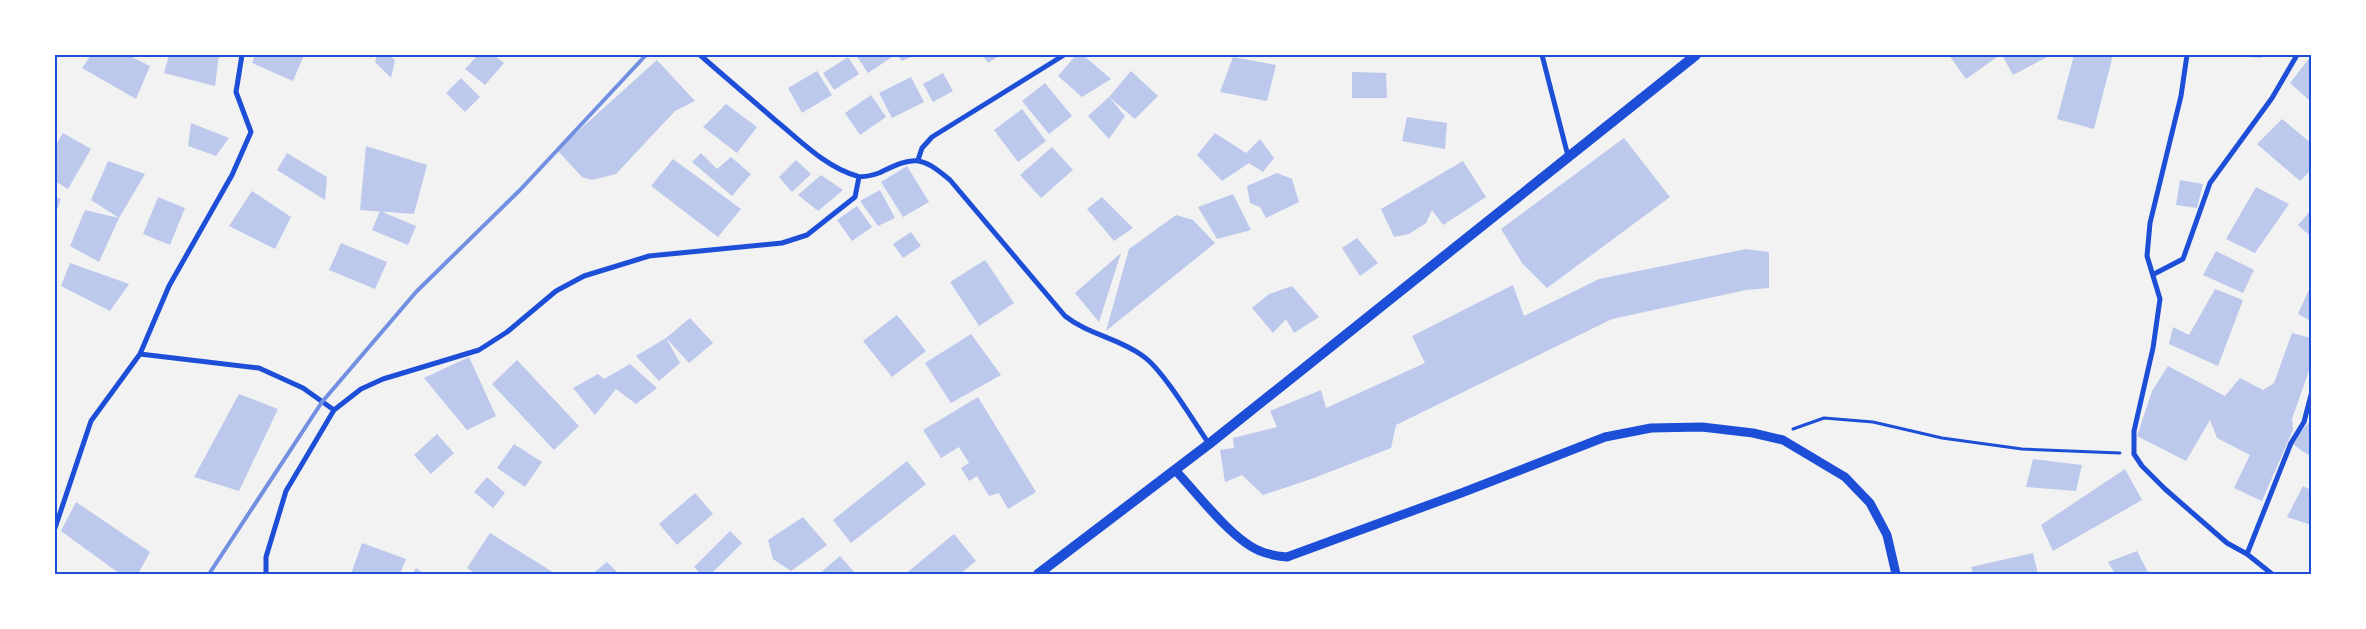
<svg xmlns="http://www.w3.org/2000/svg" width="2366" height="629" font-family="'Libre Baskerville',serif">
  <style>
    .building { fill: #bdc9ec }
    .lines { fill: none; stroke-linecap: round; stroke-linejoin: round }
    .path { stroke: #1d4ed8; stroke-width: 3 }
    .minor { stroke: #1d4ed8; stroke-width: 5 }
    .tertiary { stroke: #1d4ed8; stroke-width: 9 }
    .secondary { stroke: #1d4ed8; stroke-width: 10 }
    .rail { stroke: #7290e2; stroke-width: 4 }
    .neatline { fill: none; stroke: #1d4ed8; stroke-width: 2 }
  </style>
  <rect width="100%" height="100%" fill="#f2f2f2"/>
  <!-- building -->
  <path class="building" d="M91,55H128L150,66L136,99L82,68Z
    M169,55H219L215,86L164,73Z
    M255,55H304L293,81L252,63Z
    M377,55H388L395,60L391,78L375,62Z
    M478,55H494L504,63L485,85L465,69Z
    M856,55H895L868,73Z
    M897,55H915L902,61Z
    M982,55H1000L988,63Z
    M1076,55H1083L1111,79L1082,97L1058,76Z
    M1949,55H2000L1966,79Z
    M2002,55H2051L2013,75Z
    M2074,55H2113L2094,129L2057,119Z
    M2250,55H2262V58L2250,57Z
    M2311,56V102L2290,83Z
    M848,57L859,74L834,90L823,73Z
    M1233,57L1276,65L1267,101L1220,92Z
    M657,60L695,101L675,111L616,174L592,180L582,177L557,150Z
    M817,71L832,95L802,113L788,88Z
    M1131,71L1158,96L1135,119L1109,97Z
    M1352,72L1386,73L1387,98H1352Z
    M943,73L953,91L933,102L923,84Z
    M911,77L924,102L892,118L879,93Z
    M461,78L480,97L465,112L446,93Z
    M1045,83L1072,116L1049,134L1022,101Z
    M871,95L886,117L860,135L845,113Z
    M1109,97L1125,116L1109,139L1088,116Z
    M726,104L757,127L737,153L703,127Z
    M1022,109L1046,141L1018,162L994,130Z
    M1407,117L1447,123L1445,149L1402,141Z
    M2282,119L2311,143V170L2300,181L2257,144Z
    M191,123L229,138L216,156L188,146Z
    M63,133L91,149L68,189L55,181V146Z
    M1215,133L1246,153L1260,139L1274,158L1263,172L1249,163L1222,181L1197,155Z
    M1624,138L1670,197L1547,288L1522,263L1501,229Z
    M366,146L427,165L414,214L360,210Z
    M1052,147L1073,170L1041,198L1020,175Z
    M287,153L327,177L325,200L277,170Z
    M701,153L717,169L731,157L751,174L732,196L692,162Z
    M673,159L741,209L718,237L651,186Z
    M796,160L811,174L792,192L779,177Z
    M108,161L145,174L119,218L99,262L70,246L85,210L119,218L91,200Z
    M1463,161L1486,197L1443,225L1432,210L1426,223L1409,234L1394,237L1381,209Z
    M907,166L929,202L903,217L881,182Z
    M1277,173L1292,179L1299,202L1266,218L1260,207L1250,203L1247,186Z
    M821,175L843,190L818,211L798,195Z
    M2180,180L2203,184L2197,208L2176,205Z
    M2256,187L2289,204L2255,253L2226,239Z
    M880,190L895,218L878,226L860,201Z
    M252,191L291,217L275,249L229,226Z
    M1233,194L1251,230L1217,239L1198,207Z
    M55,197L61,199L55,215Z
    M158,197L185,208L170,245L143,234Z
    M1102,197L1133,228L1114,241L1087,209Z
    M857,206L872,227L852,241L837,220Z
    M2311,210V237L2298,225Z
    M380,211L416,226L408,245L372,230Z
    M1176,215L1193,220L1215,243L1106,331L1129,249Z
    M911,232L921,246L903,258L893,244Z
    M1357,238L1378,263L1360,276L1342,248Z
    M341,243L387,262L375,289L329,270Z
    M1746,249L1769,252V288L1746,290L1612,319L1396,425L1391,448L1314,478L1263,495L1242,475L1225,482L1220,450L1234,448L1233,438L1277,427L1270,411L1321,390L1326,408L1425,363L1412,336L1513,285L1524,316L1599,279Z
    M2216,251L2254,270L2243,293L2203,275Z
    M1121,253L1099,322L1075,293Z
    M985,260L1014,303L979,326L950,282Z
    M70,263L129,284L110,311L61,286Z
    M2311,285V321L2298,314Z
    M1292,286L1319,317L1294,333L1286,319L1273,333L1252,308L1269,294Z
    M2215,289L2243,300L2218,366L2169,344L2173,327L2189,335Z
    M897,315L926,351L892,377L863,341Z
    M690,318L713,343L689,363L666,338L680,363L659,381L636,356L666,338Z
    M2292,333L2311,338V365L2292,419L2293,430L2262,501L2234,488L2250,455L2217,438L2210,420L2186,461L2137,436L2152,391L2168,366L2225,396L2240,378L2263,390L2274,383Z
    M971,334L1001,375L951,403L925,363Z
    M469,357L496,416L467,430L424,378Z
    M517,360L579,426L554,450L492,384Z
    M630,364L657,388L636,404L616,389L595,415L573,388L598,374L604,379Z
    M239,394L278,409L239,491L194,477Z
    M978,397L1036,492L1008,509L999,493L989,496L977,476L969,481L961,468L969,463L959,447L941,458L923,430Z
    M2311,420V457L2291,443Z
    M437,434L454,453L431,474L414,455Z
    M514,444L542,462L525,487L497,468Z
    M2033,459L2082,465L2076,491L2026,487Z
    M907,461L926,484L851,543L833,520Z
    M2125,469L2142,500L2053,551L2041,525Z
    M487,477L505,493L493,508L474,492Z
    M2303,486L2311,490V525L2287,517Z
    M695,493L713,514L677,545L659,524Z
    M76,502L150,552L138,574H120L61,531Z
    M803,517L827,545L791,571L773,559L768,540Z
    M730,531L742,543L711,574H701L694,567Z
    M490,533L556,574H476L467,568Z
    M954,534L976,561L960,574H905Z
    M362,543L406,559L400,574H351Z
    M2137,551L2149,574H2115L2108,562Z
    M2033,553L2038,574H1973L1971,567Z
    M840,556L856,574H819Z
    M607,562L619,574H592Z
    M416,568L425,574H412Z"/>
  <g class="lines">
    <!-- path -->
    <path class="path" d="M1793,429L1824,418L1873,422L1942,438L2022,449L2120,453"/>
    <!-- minor -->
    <path class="minor" d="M700,55C725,77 750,98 775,120C800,140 825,167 857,176C863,178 873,175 879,173C914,156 920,155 950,180L1065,316C1089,335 1119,338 1143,356C1163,370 1194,422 1209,444
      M1542,55L1568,156
      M2187,55L2181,96L2150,223L2147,256L2160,299L2153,348L2134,431V454L2142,466L2165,489L2227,543L2247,554L2272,574
      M918,160L922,148L932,137L1064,55
      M2154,274L2183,259L2210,183L2272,98L2297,55
      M140,354L259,368L303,388L334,410
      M55,528L91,421L140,354L169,286L232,175L251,132L236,92L242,55
      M2247,554L2291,443L2304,422L2311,395
      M266,574V557L286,491L334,410L361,389L383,379L479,350L507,332L556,291L584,276L649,256L782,243L807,235L855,197L859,177"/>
    <!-- tertiary -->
    <path class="tertiary" d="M1175,470C1197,493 1232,540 1260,551C1269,555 1277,556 1287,557L1464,492L1605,437L1651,428L1702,427L1753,433L1783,440L1845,477L1870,503L1887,535L1896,574"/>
    <!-- secondary -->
    <path class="secondary" d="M1038,574L1209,444L1696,55"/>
    <!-- rail -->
    <path class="rail" d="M209,574L322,402L416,292L520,190L646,55"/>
  </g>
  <!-- border -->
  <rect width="2366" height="629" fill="none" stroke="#ffffff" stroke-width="112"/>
  <rect x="56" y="56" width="2254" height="517" class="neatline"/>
</svg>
